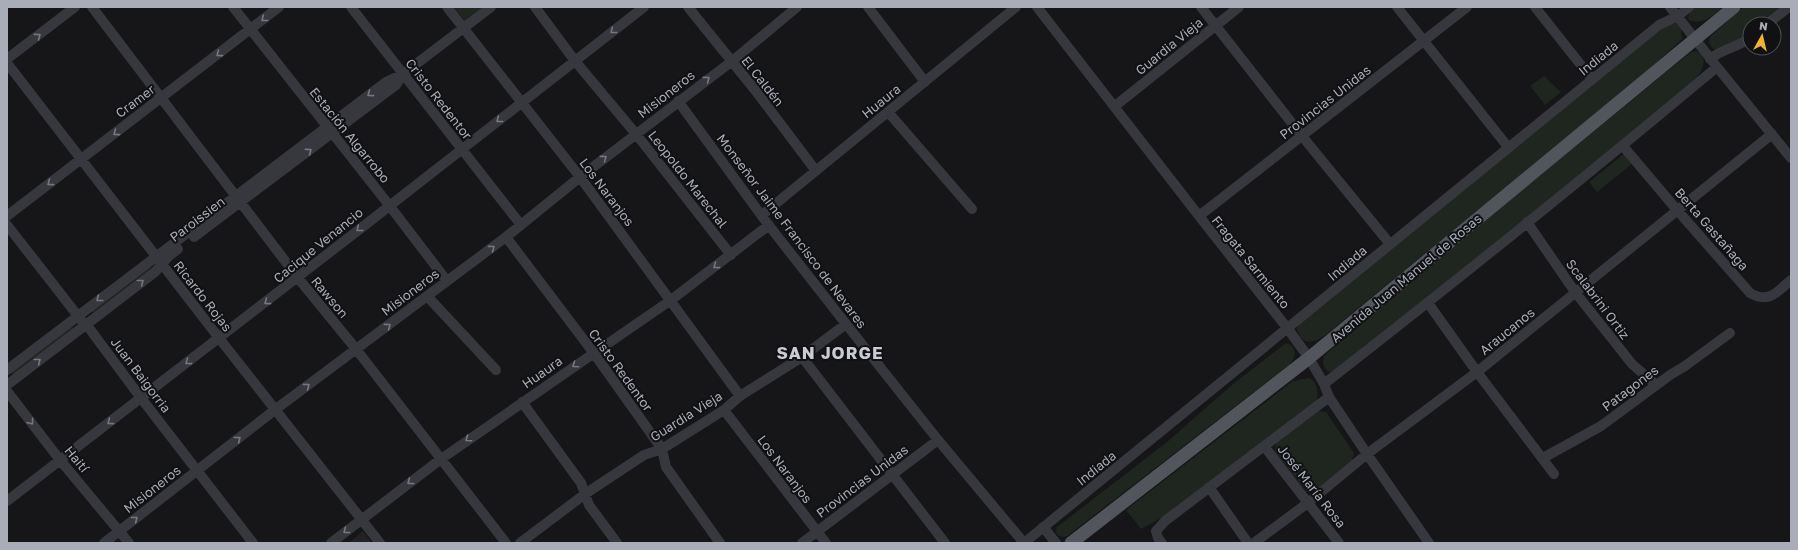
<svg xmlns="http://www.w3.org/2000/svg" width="1798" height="550" font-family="'Golos Text',sans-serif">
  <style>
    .built { fill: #222225 }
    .green { fill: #1e261f }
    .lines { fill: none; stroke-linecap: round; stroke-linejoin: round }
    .minor { stroke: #37383d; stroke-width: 10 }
    .major { stroke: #53555c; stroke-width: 13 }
    .oneway { stroke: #757881 }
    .labels { text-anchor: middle; stroke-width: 4; stroke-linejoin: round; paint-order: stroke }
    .street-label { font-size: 13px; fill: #a8adb8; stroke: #111113 }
    .district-label { font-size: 17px; font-weight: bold; letter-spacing: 1px; fill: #c9ccd4; stroke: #111113 }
  </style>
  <rect width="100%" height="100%" fill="#161618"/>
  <!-- built -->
  <path class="built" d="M363,531L372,543H348L351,541Z"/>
  <!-- green -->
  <path class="green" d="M454,7H482L465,21Z
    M1692,7H1723C1712,15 1704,26 1689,20L1688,17Z
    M1743,7H1783L1762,24H1750V34L1716,50L1712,48L1709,42L1710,37Z
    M1676,23L1681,28L1682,39L1625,92L1517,178L1324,336C1313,344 1301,345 1297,329L1299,324L1664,27L1669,24Z
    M1697,51L1703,57C1707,74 1686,87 1676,98L1334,371L1329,372C1323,368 1322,363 1324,356L1428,266L1691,52Z
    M1544,76L1561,92L1545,105L1530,86Z
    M1625,153L1633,163L1597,192L1589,182Z
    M148,263L152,268L93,313L89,308Z
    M70,323L74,329L13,375L9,370Z
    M1286,343C1298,347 1296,358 1289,365L1067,536L1063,537L1057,535L1056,530L1057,527L1167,442L1233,384Z
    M1309,378C1318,383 1319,392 1316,401L1161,518L1141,529L1126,510L1293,381Z
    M1318,411L1326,412L1354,453L1352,461L1314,492H1307L1275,451L1276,442Z"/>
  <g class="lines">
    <!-- minor -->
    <path class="minor" d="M92,7L298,278L356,349L506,543
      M233,7L389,205L447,281
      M351,7L521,225
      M447,7L580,177L740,396
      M535,7L575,61L636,134L731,255
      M688,7L755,90L816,171
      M868,7L925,82
      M1037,7L1199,216L1288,329L1309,358L1324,384L1329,397L1367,454L1429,543
      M1201,7L1302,136L1390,244
      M1397,7L1508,147
      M1535,7L1592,79
      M1670,7L1717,67L1791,158
      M1767,24L1789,7
      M7,59L75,7
      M1710,59C1722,49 1738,47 1750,38
      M7,63L219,338L380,543
      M678,101L767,223L846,324L938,440L1024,543
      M1115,106L1239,7
      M888,112L972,209
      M1623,146L1677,210L1750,293C1769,304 1777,292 1791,280
      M762,215L1016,7
      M7,216L279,7
      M1199,216L1467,7
      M1527,222L1575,292L1632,364L1656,385
      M7,225L85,325L89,328L141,398L253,543
      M194,237L396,85L403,74
      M506,237L593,352L662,449L666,467L720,543
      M427,296L496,370
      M1428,303L1477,372L1554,474
      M802,357L945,543
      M7,370L386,82L403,74L491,7
      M1324,384C1456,281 1588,175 1717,67
      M7,385L155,272L169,256L178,249
      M7,391L60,460L129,543
      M522,402L581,483L589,505L617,543
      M724,410L826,543
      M1264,446L1339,543
      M1543,458L1601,426L1670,375L1685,366L1730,333
      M1209,487L1248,543
      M7,501C220,338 433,173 644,7
      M1043,527L1056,543
      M104,543L276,409L506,237L580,177L731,62L797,7
      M331,543L441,459L671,300L769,225
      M520,543L585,494L644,455L662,449L724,410L740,396L802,357L846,324
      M802,543L938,440
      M1024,543L1659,25L1678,16L1689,7
      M1162,543L1158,538L1156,531L1165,521L1329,397
      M1254,543L1309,502L1367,454L1477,372L1772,134"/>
    <!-- major -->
    <path class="major" d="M1071,543L1309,358L1734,7"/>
  </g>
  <!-- one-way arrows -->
  <defs><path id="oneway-chevron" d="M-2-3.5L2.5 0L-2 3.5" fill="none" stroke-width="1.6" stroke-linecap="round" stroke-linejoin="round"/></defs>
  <g class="oneway">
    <use href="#oneway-chevron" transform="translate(264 19) rotate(141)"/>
    <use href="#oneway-chevron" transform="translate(613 31) rotate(142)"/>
    <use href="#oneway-chevron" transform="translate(38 36) rotate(-37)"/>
    <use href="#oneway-chevron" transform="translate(219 54) rotate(143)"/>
    <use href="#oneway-chevron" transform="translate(707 79) rotate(-37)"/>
    <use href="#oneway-chevron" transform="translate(370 94) rotate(143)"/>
    <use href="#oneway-chevron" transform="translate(499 120) rotate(142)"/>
    <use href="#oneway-chevron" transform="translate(116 133) rotate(143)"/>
    <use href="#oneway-chevron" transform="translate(309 151) rotate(-37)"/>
    <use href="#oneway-chevron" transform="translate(604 158) rotate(-37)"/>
    <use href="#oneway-chevron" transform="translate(50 183) rotate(143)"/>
    <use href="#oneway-chevron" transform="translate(359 229) rotate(141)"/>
    <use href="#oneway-chevron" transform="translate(492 248) rotate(-36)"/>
    <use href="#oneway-chevron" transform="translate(716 266) rotate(143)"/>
    <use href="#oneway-chevron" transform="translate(141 282) rotate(-38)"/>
    <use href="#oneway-chevron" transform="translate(99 299) rotate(142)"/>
    <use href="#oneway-chevron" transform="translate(267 302) rotate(143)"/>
    <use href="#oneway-chevron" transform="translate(388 326) rotate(-37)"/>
    <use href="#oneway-chevron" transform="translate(38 361) rotate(-38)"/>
    <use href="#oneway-chevron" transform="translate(188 362) rotate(143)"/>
    <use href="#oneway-chevron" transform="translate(575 365) rotate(145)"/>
    <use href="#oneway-chevron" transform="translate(307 386) rotate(-37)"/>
    <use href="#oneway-chevron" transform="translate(31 422) rotate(52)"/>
    <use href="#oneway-chevron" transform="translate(110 422) rotate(143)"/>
    <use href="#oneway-chevron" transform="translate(238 439) rotate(-38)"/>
    <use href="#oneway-chevron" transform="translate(468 439) rotate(145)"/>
    <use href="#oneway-chevron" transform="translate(410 482) rotate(142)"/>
    <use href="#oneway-chevron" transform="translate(135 519) rotate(-38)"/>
    <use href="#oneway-chevron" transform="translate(346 531) rotate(142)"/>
  </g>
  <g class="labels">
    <!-- street labels -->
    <g class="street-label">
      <text transform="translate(1169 46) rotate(-39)" y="5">Guardia Vieja</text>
      <text transform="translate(1598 58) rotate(-39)" y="5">Indiada</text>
      <text transform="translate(763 81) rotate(52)" y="5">El Caldén</text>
      <text transform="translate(666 94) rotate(-38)" y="5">Misioneros</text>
      <text transform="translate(439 99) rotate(52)" y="5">Cristo Redentor</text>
      <text transform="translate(135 101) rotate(-37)" y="5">Cramer</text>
      <text transform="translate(881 101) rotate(-39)" y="5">Huaura</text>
      <text transform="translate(1325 102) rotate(-38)" y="5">Provincias Unidas</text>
      <text transform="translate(350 135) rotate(51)" y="5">Estación Algarrobo</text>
      <text transform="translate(688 179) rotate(52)" y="5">Leopoldo Marechal</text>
      <text transform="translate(607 192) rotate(53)" y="5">Los Naranjos</text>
      <text transform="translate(197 219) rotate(-37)" y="5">Paroissien</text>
      <text transform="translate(1712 229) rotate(49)" y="5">Berta Gastañaga</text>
      <text transform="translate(792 231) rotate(53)" y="5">Monseñor Jaime Francisco de Nevares</text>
      <text transform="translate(318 245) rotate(-39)" y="5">Cacique Venancio</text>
      <text transform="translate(1251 262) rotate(51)" y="5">Fragata Sarmiento</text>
      <text transform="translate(1347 263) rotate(-40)" y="5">Indiada</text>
      <text transform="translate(1406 278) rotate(-40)" y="5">Avenida Juan Manuel de Rosas</text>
      <text transform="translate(410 292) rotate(-37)" y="5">Misioneros</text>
      <text transform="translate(203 296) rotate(52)" y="5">Ricardo Rojas</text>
      <text transform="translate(330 297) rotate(50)" y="5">Rawson</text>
      <text transform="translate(1598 299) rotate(53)" y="5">Scalabrini Ortiz</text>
      <text transform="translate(1507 331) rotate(-39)" y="5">Araucanos</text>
      <text transform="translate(621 370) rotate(54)" y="5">Cristo Redentor</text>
      <text transform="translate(542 372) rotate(-35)" y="5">Huaura</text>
      <text transform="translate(141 375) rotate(53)" y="5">Juan Baigorria</text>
      <text transform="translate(1630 388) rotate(-37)" y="5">Patagones</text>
      <text transform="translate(686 416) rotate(-32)" y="5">Guardia Vieja</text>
      <text transform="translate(77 459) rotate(51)" y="5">Haití</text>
      <text transform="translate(1096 468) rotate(-39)" y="5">Indiada</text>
      <text transform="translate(785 469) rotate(53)" y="5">Los Naranjos</text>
      <text transform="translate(862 481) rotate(-37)" y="5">Provincias Unidas</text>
      <text transform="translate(1312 486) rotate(52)" y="5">José María Rosa</text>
      <text transform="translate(152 489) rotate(-38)" y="5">Misioneros</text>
    </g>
    <!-- district labels -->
    <g class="district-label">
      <text x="830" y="359">SAN JORGE</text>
    </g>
  </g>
  <!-- border -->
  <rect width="1798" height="550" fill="none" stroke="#a8adb8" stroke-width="16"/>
  <!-- north arrow -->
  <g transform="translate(1762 36) rotate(8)"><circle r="19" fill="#111113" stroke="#4d4f55"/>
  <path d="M0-3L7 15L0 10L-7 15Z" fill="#f2b134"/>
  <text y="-6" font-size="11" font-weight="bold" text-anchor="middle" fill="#a8adb8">N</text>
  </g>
</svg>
